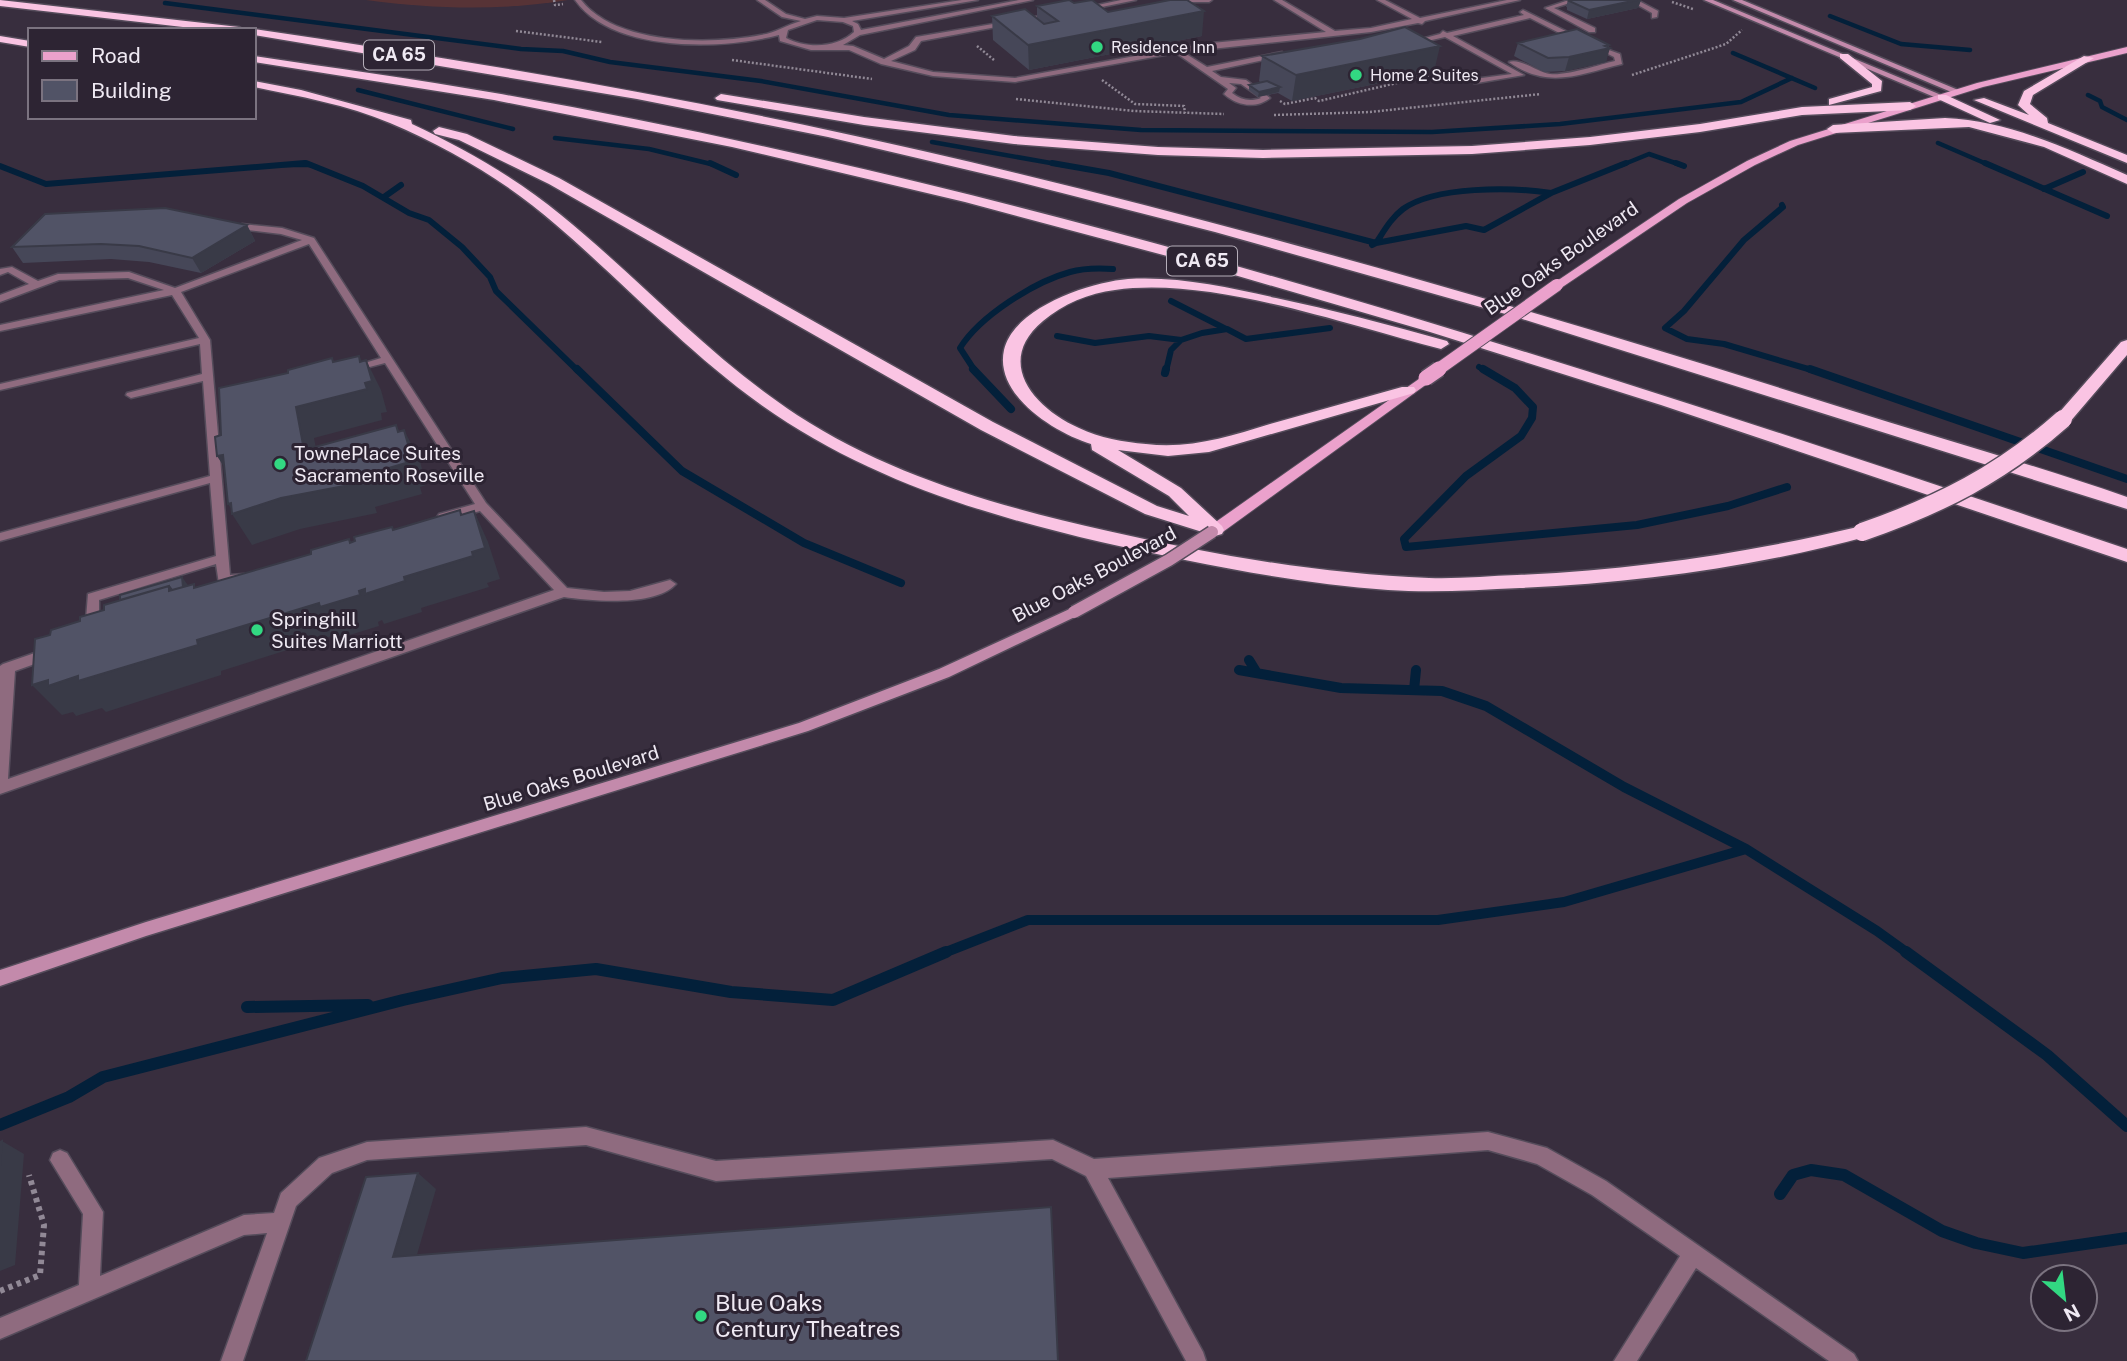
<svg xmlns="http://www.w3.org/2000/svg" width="2127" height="1361" font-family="'Public Sans',sans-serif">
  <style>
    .green { fill: #573336 }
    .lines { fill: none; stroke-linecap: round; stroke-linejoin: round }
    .stream-far4 { stroke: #03203a; stroke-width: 4.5 }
    .stream-far3 { stroke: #03203a; stroke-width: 6 }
    .stream-far2 { stroke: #03203a; stroke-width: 8 }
    .stream-far1 { stroke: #03203a; stroke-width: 10 }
    .stream { stroke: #03203a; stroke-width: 12 }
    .service-casing { stroke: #554c5b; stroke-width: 3 }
    .secondary-casing { stroke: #554c5b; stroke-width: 3 }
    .primary-casing { stroke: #554c5b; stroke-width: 2 }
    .motorway-casing { stroke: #554c5b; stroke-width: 3 }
    .path-far1 { stroke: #918996; stroke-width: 2.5; stroke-dasharray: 2 2; stroke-linecap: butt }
    .path { stroke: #918996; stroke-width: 6; stroke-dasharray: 4.5 4.5; stroke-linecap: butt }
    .service { fill: #8f6b7f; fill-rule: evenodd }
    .secondary { fill: #c38aab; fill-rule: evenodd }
    .primary { fill: #eba1cc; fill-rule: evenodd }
    .motorway { fill: #fac4e3; fill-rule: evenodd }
    .secondary-bridge-casing { stroke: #554c5b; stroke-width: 15; stroke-linecap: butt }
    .primary-bridge-far1-casing { stroke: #554c5b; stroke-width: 14; stroke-linecap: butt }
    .primary-bridge-casing { stroke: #554c5b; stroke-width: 18; stroke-linecap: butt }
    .motorway-bridge-casing { stroke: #554c5b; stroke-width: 21; stroke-linecap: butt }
    .secondary-bridge { stroke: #c38aab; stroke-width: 12 }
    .primary-bridge-far1 { stroke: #eba1cc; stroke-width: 12 }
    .primary-bridge { stroke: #eba1cc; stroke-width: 15 }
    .motorway-bridge { stroke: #fac4e3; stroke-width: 18 }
    .wall { fill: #464758 }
    .shaded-wall { fill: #393a47 }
    .building { fill: #515366; stroke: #393a47; stroke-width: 2 }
    .poi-dot { fill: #32d882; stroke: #2d2433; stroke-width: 2.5 }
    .labels { text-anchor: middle; stroke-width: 6; stroke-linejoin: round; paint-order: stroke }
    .far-poi-label { font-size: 16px; fill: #efe9f3; stroke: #2d2433; text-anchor: start }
    .shield { fill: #2d2433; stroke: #b5aeb9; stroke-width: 2 }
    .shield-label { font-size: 18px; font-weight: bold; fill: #efe9f3 }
    .street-label { font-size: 19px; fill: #efe9f3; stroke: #2d2433 }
    .poi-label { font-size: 19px; fill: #efe9f3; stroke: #2d2433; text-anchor: start }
    .near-poi-label { font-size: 23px; fill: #efe9f3; stroke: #2d2433; text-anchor: start }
  </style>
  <rect width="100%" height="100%" fill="#382e3e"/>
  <!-- green -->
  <path class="green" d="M366,0H568C500,11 434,9 366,0Z"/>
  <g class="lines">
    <!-- stream-far4 -->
    <path class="stream-far4" d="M165,3L521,49L563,51L610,62L761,81L949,115L1141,130L1432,132L1560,124L1741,102L1792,78
      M1830,16L1901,44L1970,50
      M1733,53L1815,88
      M358,90L513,129
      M2088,95L2100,101L2102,107L2127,120
      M555,138L649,149L715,165
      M932,142L1062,165
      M1938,143L1989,165
      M283,165H311
      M1622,165L1649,154L1681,165"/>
    <!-- stream-far3 -->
    <path class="stream-far3" d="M306,163L363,186L409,213L429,220L462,247L490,277L496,291L578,371
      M710,163L736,175
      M1052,163L1109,173L1376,243L1372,245
      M1676,163L1684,166
      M1985,163L2107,216
      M0,166L46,184L305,163
      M2044,189L2083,172
      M384,197L401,185
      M1782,205L1783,207L1744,240L1684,311L1665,328L1687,339L1724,344L1815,371
      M1376,243L1466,226L1484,230L1551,193L1626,163
      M1376,243C1384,231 1391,218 1403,209C1435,186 1512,187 1551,193
      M1171,301L1226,329
      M1057,336L1095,343L1149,336L1181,340
      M1479,367L1486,371
      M975,371L960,348C980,316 1034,282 1070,272C1084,268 1098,268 1113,269
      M1166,371L1171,350L1181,340L1202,333L1227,329L1246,339L1330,328"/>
    <!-- stream-far2 -->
    <path class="stream-far2" d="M577,369L682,471L804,543L901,583
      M973,369L1011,409
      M1483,369L1515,388L1533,407L1532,418L1521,436L1466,476L1404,539L1406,547L1637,525L1728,506L1787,487
      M1810,369L2127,479
      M1165,373L1166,369"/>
    <!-- stream-far1 -->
    <path class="stream-far1" d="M1249,660L1257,673
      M1239,670L1341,688L1442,691L1486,706L1624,787L1746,849L1877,931L1909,954
      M1414,690L1416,670
      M941,954L1028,920H1438L1564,902L1746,849"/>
    <!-- stream -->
    <path class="stream" d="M1906,952L2047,1055L2127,1126
      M247,1007L368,1005
      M0,1125L69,1097L103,1077L403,1000L502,978L596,969L731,992L833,1000L946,952
      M1780,1194L1793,1175L1811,1170L1844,1175L1942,1231L1976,1243L2023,1253L2127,1238"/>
    <!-- service casing -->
    <g class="service-casing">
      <path id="service" d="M575,0H581C616,45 710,45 761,35C776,33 786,25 801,21L782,17L757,0H765L786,14L805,19L817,16L844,18L962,0H978L852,21L858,24L861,30L1019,0H1033L860,35L843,45L853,46L884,59L909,46L916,37L1058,13L1056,16L921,41L915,50L891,61L933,72L1015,78L1201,44L1326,32L1274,0H1282L1335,31L1371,28L1412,19L1377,0H1385L1420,18L1507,0H1520L1425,21L1422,24L1418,23L1371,32L1183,52L1207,67L1282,52V56L1212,71L1221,77L1246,80L1270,98C1256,109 1237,106 1224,94L1228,89L1176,53L1015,82L933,76L881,64L849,50H811L780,41L779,35C722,50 612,53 575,0ZM817,20L843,22L853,26L854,32C836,48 808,49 786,38L788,30ZM1229,83L1241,84L1261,98C1250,102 1241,100 1232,93L1236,88Z
        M1121,0H1136L1082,11L1079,9Z
        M1182,0H1212L1209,2H1185Z
        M1569,0H1579L1554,8L1595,28V32H1589L1545,8Z
        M1629,0H1637L1658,11L1657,17L1652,18V13Z
        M1523,10L1584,40L1577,42L1530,18L1453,36L1524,75L1477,83H1474V79L1512,74L1445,37L1410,45L1406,43L1440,34L1443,31L1447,33L1524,15L1520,12Z
        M1606,49L1620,54L1622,64C1580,74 1548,90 1509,62C1520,58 1538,72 1550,74C1566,76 1598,65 1615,61L1614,57L1602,51Z
        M242,224L282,228L314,238L486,503L567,588L604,592L630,591L670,580L676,584C655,607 592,601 564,597L0,794V666L3,664L52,647L59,652L57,656L15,671L8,779L554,590L480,511L443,521L439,520L437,517L439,514L475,504L385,363L350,372L345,369L381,358L309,244L181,292L210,340L230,575L244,574L245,577L244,580L224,585L219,584L216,564L99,600V632L92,637L85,632L88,594L216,556L210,483L0,541V533L210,476L203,381L131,398L126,395L127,393L202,374L200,344L0,390V384L199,338L172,295L0,331V325L164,290L128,278L59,280L0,302V295L29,284L8,272L0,275V269L12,267L38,281L58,274L129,272L175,288L302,240L281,234L239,229L237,227Z
        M586,1127L716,1161L1053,1140L1094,1159L1488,1132L1547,1148L1606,1181L1854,1354L1858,1361H1829L1696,1268L1637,1361H1614L1680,1256L1592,1195L1537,1164L1488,1150L1108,1178L1203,1352L1206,1361H1186L1086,1176L1052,1159L716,1181L586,1145L367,1160L332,1173L296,1206L243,1361H221L267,1233L244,1235L0,1339V1318L79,1285L83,1214L50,1160L53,1153L60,1150L67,1153L103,1212L100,1276L244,1215L274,1213L281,1193L319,1158L367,1142Z"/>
    </g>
    <!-- secondary casing -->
    <g class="secondary-casing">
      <path id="secondary" d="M1704,0H1713L1946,97L1939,99Z
        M1733,0H1742L1963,92L1956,94Z
        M1074,607L1081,612L1079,615L949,677L808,731L146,936L0,986V970L146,922L799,723L939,669Z"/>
    </g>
    <!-- primary casing -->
    <g class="primary-casing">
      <path id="primary" d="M2127,47V53L1983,87L1798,145L1755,165L1687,203L1561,288L1551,285L1679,199L1747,161L1790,141L1977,83Z
        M1426,374L1433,378L1431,381L1220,534H1210L1207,530L1210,526Z"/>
    </g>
    <!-- motorway casing -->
    <g class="motorway-casing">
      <path id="motorway" d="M0,0L239,27L244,30H209L0,6Z
        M254,29C478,62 702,100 923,151C1232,222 1537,311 1840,407C1935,437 2032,464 2127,497V509L1516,317L1215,232L1015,181L828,137L637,99L254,35V30H250Z
        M0,36L30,41V47L0,42Z
        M1840,54H1848L1882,81L1881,91L1829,105V99L1872,87V84L1840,58Z
        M254,56C334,68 415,79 495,93C655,121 814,156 971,195C1362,293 1745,420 2127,549V562L1661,405L1430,332L1197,264L965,202L732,147L494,100L254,62Z
        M2084,56L2094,58L2033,95L2030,104L2047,118L2048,123L2127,155V163L1974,100L1984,98L2029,115L2018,105L2024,91Z
        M254,81L301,90L411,120L412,124C465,149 516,178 561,215C641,280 710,358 797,415C891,476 1000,507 1108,531C1214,555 1321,574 1429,578C1459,579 1488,576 1517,575C1634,570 1748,553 1862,526L1869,528L1871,532L1869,536C1755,567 1638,583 1520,588C1476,590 1433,593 1388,590C1291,583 1196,563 1101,542C980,514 862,477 760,404C686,351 624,283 555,224C507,182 449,148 390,123C348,105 298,96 254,87Z
        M721,94L864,117L1014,136L1158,147L1263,150L1472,146L1590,137L1700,124L1802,107L1910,102L1916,106L1910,110L1802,115L1700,132L1590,145L1472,154L1263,158L1158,155L1014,144L864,125L717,100L715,98Z
        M1938,95H1946L2000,120L1990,123L1938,99Z
        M1945,118C2010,121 2068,149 2127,175V184L2044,147L1969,127L1833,133L1827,129L1833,125Z
        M439,127L467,134L559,178L993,422L1157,506L1189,516L1169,496L1092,450L1091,444C1055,433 994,395 1004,350C1014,307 1091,282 1128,279C1178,276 1227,287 1276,298C1333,310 1390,325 1447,341L1449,344L1441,349C1347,325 1211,276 1115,290C1089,293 1063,304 1043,321C994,362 1034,408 1079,428C1100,438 1123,442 1146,444C1190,449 1228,437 1270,424C1314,412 1358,399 1402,387H1414L1416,390L1414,393L1209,452L1168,456L1118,450L1181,488L1222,526L1224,530L1222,534L1215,536L1145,514L981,430L549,184L459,140L435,134L433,131Z
        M2127,340V355L2069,423H2057L2055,419L2057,415L2121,342Z"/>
    </g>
    <!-- path-far1 -->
    <path class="path-far1" d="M554,0L555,5L563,4
      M1672,2L1693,9
      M516,31L602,42
      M977,46L994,60
      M732,60L872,79
      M1632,75L1726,44L1742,30
      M1102,80L1135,104L1184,106L1185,113
      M1016,99L1134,111L1224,114
      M1280,101L1285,104L1315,98L1319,101L1440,73L1429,68
      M1274,115L1370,112L1541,94"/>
    <!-- path -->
    <path class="path" d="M0,1291L40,1275L44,1225L29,1175"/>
    <!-- service -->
    <use href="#service" class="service"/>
    <!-- secondary -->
    <use href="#secondary" class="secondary"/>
    <!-- primary -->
    <use href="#primary" class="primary"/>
    <!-- motorway -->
    <use href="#motorway" class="motorway"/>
    <!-- secondary-bridge casing -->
    <g class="secondary-bridge-casing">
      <path id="secondary-bridge" d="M1074,612L1169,560L1212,532"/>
    </g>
    <!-- primary-bridge-far1 casing -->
    <g class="primary-bridge-far1-casing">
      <path id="primary-bridge-far1" d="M1436,371L1557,285"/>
    </g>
    <!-- primary-bridge casing -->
    <g class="primary-bridge-casing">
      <path id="primary-bridge" d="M1426,378L1439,369"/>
    </g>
    <!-- motorway-bridge casing -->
    <g class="motorway-bridge-casing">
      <path id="motorway-bridge" d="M1862,532C1940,505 2001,474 2063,419"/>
    </g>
    <!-- secondary-bridge -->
    <use href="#secondary-bridge" class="secondary-bridge"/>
    <!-- primary-bridge-far1 -->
    <use href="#primary-bridge-far1" class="primary-bridge-far1"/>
    <!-- primary-bridge -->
    <use href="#primary-bridge" class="primary-bridge"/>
    <!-- motorway-bridge -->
    <use href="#motorway-bridge" class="motorway-bridge"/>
  </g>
  <!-- wall -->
  <path class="wall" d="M1568,0H1641L1638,8L1587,19L1567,10V7H1566Z
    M1074,3L1108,12L1202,36L1029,70L993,40L992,16L1037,19V6Z
    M1518,43L1609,45L1606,62L1565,71L1544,72L1514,56Z
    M1262,56L1434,72L1292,101L1278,93L1258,97L1249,90V85L1261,83L1259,81Z
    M247,225L255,241L201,273L149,262L111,259L23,263L12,247Z"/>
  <!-- shaded-wall -->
  <path class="shaded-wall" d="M1637,0H1641L1638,8L1587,19L1589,10Z
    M1204,11L1202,36L1029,70L1028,45Z
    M1609,45L1608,48H1610L1606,62L1565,71L1569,57Z
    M1440,46L1434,72L1292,101L1296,75Z
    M1280,87L1279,92L1258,97L1259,92Z
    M247,225L255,241L201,273L192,258Z
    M359,356L372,381L366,360L381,390L387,412L381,413L382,420L314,438L322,480L304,450L296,407L365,383Z
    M396,425L411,454L404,430L420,461L426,485L420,487L422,494L375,507L377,513L300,529L252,545L232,514L234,513L228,504L281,498L358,477L404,456Z
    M223,455L237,487L217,456Z
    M474,511L488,542L500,579L487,583L489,587L421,608L422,612L384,624L382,620L378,622L379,626L340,638L338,634L221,671V675L106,712L102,708L76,716L73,712L62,715L32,685L48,680L78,676L404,577L472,552Z
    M182,577L190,588L169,591V586Z
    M2,1141L24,1154L15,1265L0,1271V1166Z
    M418,1173L436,1189L412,1272L393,1257Z"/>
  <!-- building -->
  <path class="building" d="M1069,0L1074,3L1092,0L1108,12L1170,0H1187L1204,11L1028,45L992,16L1025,9L1044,24L1058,21L1037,6Z
    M1572,0H1637L1589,10L1569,1Z
    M1405,27L1440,46L1296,75L1262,56L1360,39Z
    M1577,29L1609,45L1605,46L1610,48L1569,57L1548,58L1518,43Z
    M1267,81L1280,87L1259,92L1249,85Z
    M165,208L247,225L192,258L139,246L101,244L12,247L45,214Z
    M359,356L360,362L366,360L372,381L365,383L367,389L296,407L304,450L396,425L398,432L404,430L411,455L404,456L406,463L358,477L360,483L281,498L232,514L231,503L228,504L223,455L217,456L215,437L221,435L219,388L288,373V370L332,358L333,362Z
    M460,510L461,515L474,511L485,548L472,552L473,556L404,577L405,581L365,594V589L359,591L360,595L320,607L319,603L197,640L198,645L78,681V676L48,686V680L32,685L35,639L50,635L51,630L80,621V617L104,610V605L169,586V591L194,584V588L311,554V550L349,539L350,543L355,541L354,537L392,527L393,530Z
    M182,577L183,587L172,590L169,586L120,600V595Z
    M2,1141L0,1166V1142Z
    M418,1173L393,1257L1051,1207L1058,1361H306L366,1177Z"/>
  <!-- markers -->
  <g class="poi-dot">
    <circle cx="1097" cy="47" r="7"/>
    <circle cx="1356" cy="75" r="7"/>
    <circle cx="280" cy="464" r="7"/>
    <circle cx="257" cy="630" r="7"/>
    <circle cx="701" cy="1316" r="7"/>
  </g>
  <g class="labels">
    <!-- far-poi labels -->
    <g class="far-poi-label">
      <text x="1111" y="53">Residence Inn</text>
      <text x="1370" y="81">Home 2 Suites</text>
    </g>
    <!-- shield labels -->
    <g class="shield">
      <rect x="364" y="40.5" width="70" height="29" rx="5"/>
      <rect x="1167" y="246.5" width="70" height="29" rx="5"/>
    </g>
    <g class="shield-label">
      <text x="399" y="61">CA 65</text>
      <text x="1202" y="267">CA 65</text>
    </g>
    <!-- street labels -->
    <g class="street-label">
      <text transform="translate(1561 258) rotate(-35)" y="7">Blue Oaks Boulevard</text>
      <text transform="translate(1094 574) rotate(-28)" y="7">Blue Oaks Boulevard</text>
      <text transform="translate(571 778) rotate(-17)" y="7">Blue Oaks Boulevard</text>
    </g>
    <!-- poi labels -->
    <g class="poi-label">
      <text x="294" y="460">TownePlace Suites<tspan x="294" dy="22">Sacramento Roseville</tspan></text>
      <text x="271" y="626">Springhill<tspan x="271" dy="22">Suites Marriott</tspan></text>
    </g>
    <!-- near-poi labels -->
    <g class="near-poi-label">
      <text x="715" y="1311">Blue Oaks<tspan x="715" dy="26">Century Theatres</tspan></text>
    </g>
  </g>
  <!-- legend -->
  <rect x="28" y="28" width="228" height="91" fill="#2d2433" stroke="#7b7380" stroke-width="2"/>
  <rect x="42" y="51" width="35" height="10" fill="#eba1cc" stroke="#7b7380" stroke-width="2"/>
  <text x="91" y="63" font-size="21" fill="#efe9f3">Road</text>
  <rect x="42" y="80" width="35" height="21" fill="#515366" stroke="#7b7380" stroke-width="2"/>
  <text x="91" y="98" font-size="21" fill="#efe9f3">Building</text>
  <!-- north arrow -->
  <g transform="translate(2064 1298) rotate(152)"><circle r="33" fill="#2d2433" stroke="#7b7380" stroke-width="2"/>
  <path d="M0-5L12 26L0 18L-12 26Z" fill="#32d882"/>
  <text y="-10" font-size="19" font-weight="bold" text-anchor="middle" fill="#efe9f3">N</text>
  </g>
</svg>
